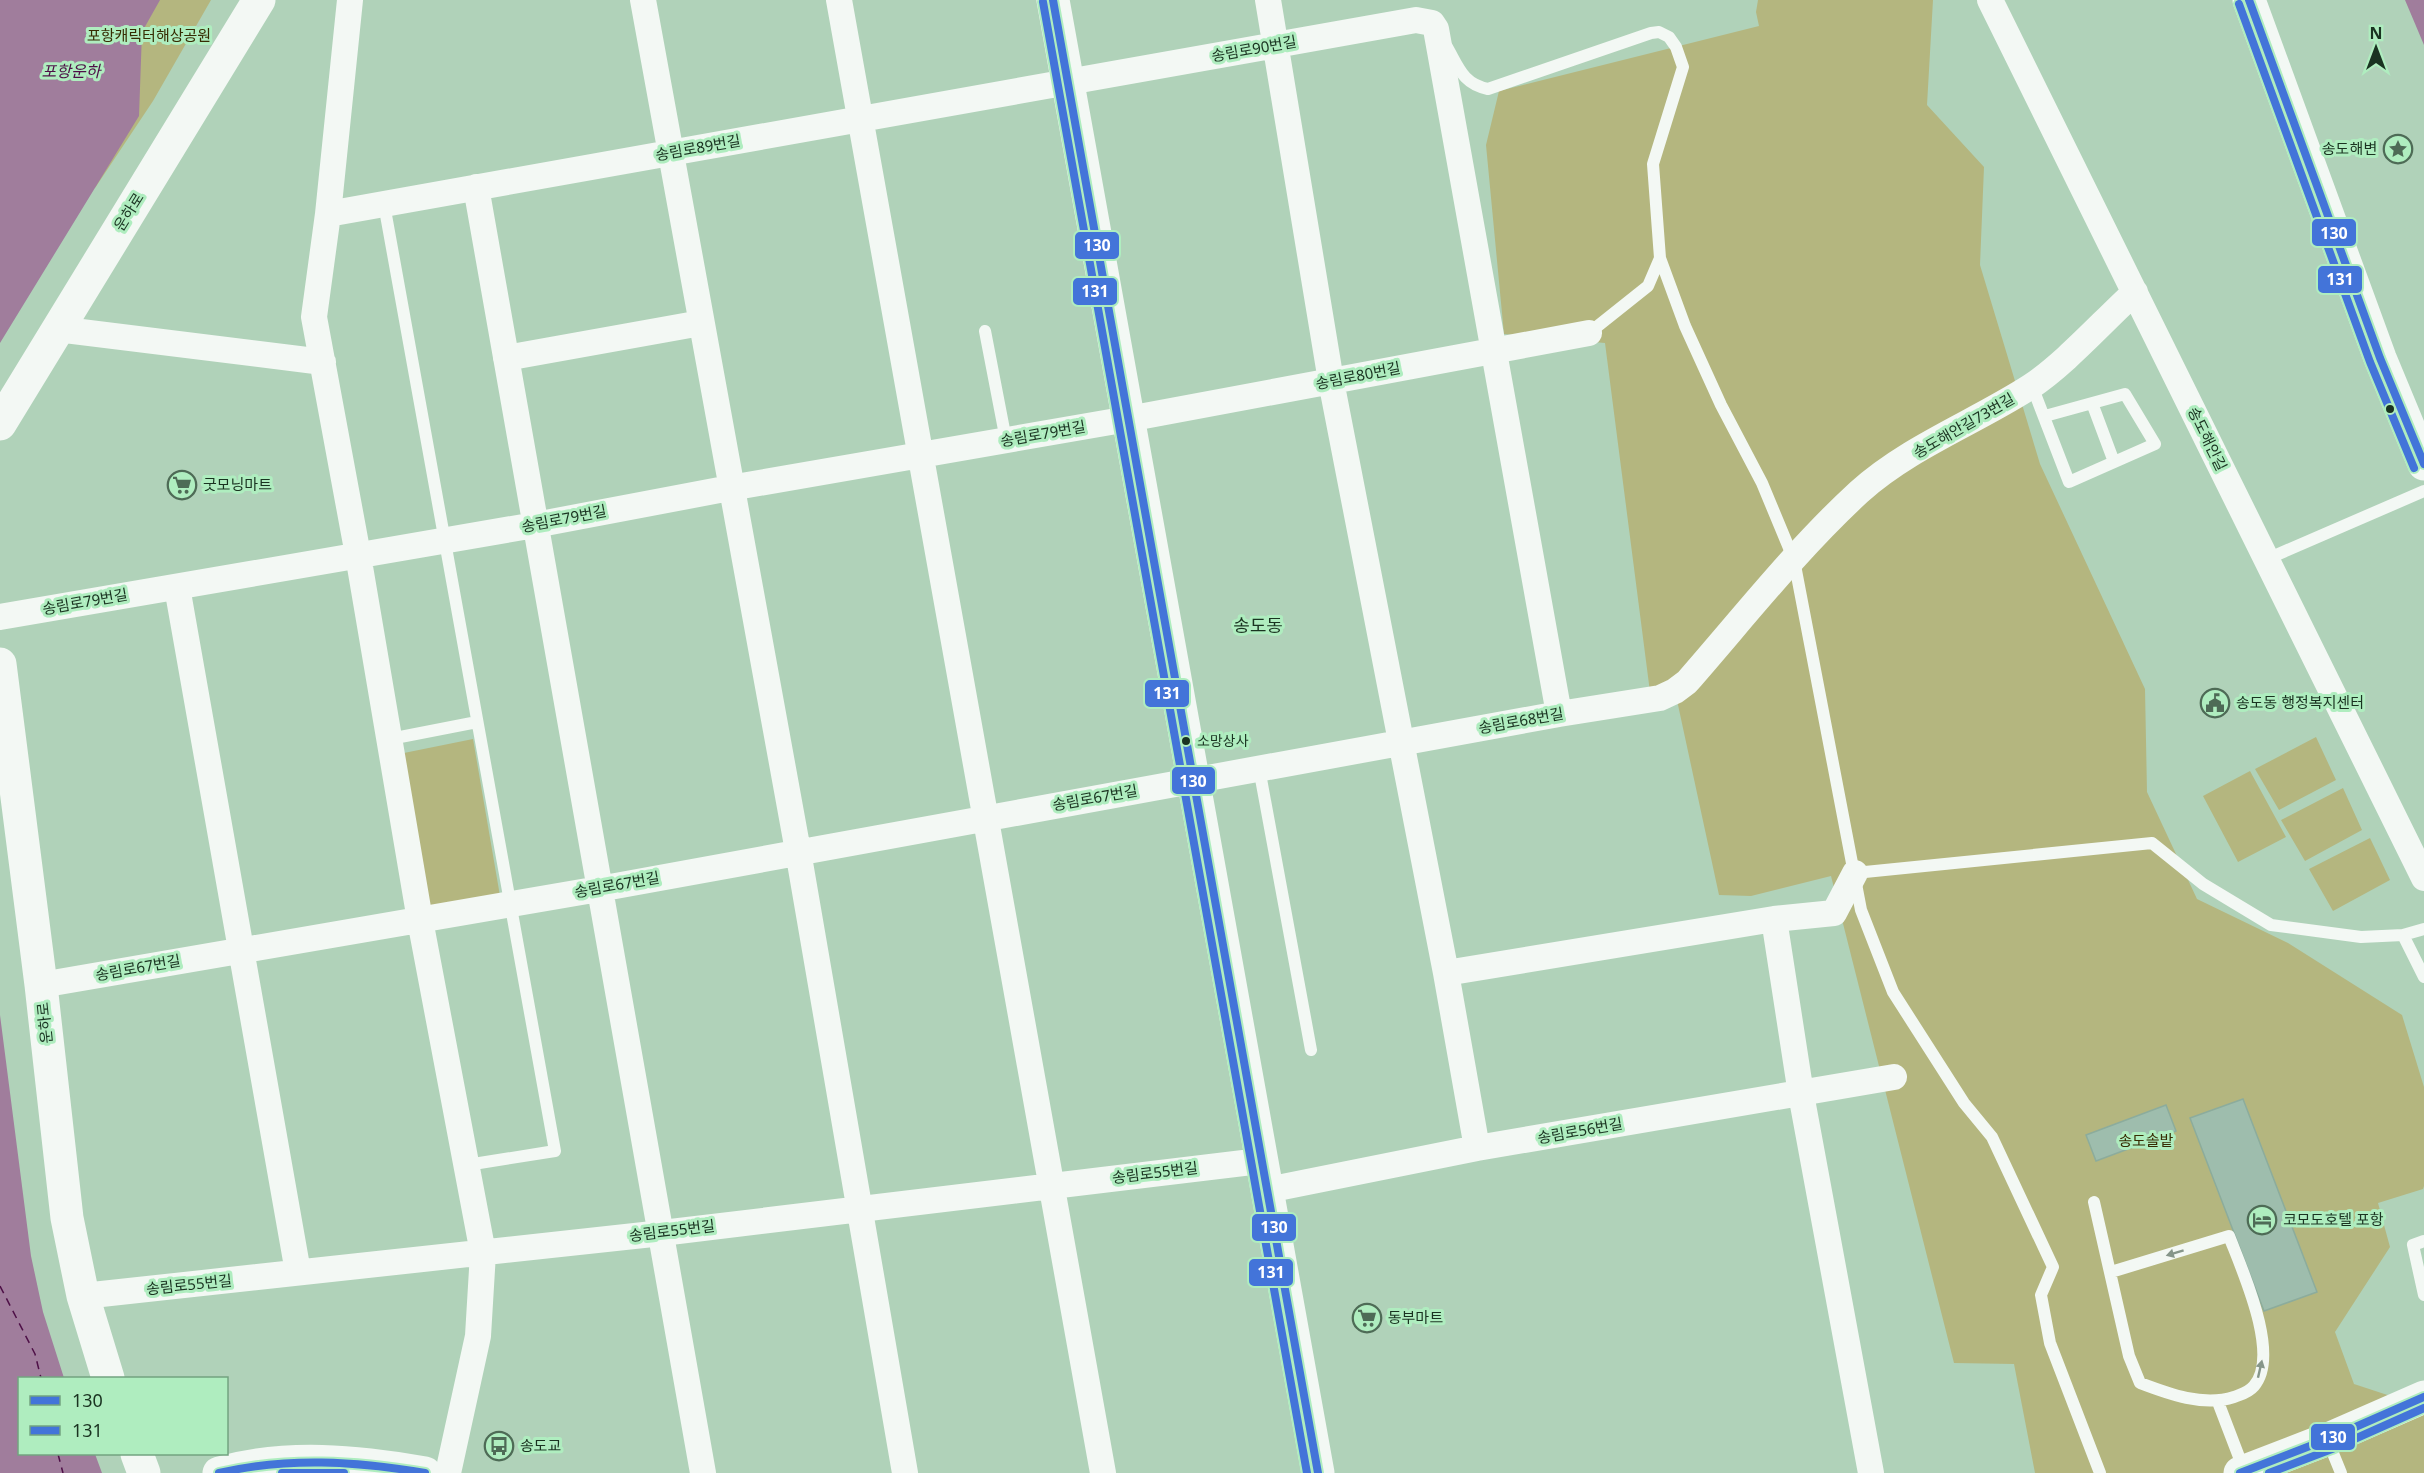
<svg xmlns="http://www.w3.org/2000/svg" width="2424" height="1473" font-family="'Noto Sans','Noto Sans KR',sans-serif">
  <style>
    .green { fill: #b4b67f }
    .water { fill: #a07d9c }
    .lines { fill: none; stroke-linecap: round; stroke-linejoin: round }
    .ferry { stroke: #4e1047; stroke-width: 1.5; stroke-dasharray: 8 6; stroke-linecap: butt }
    .building { fill: #9ebdad; stroke: #8cac9c; stroke-width: 1.5 }
    .lane { stroke: #f3f8f4; stroke-width: 12 }
    .street { stroke: #f3f8f4; stroke-width: 26 }
    .secondary { stroke: #f3f8f4; stroke-width: 33 }
    .primary { stroke: #f3f8f4; stroke-width: 33 }
    .bus-1-casing { stroke: #afedbf; stroke-width: 12 }
    .bus-2-casing { stroke: #afedbf; stroke-width: 12 }
    .bus-1 { stroke: #4374d9; stroke-width: 8 }
    .bus-2 { stroke: #4374d9; stroke-width: 8 }
    .oneway { fill: #86968a }
    .bus-dot { fill: #1a3321; stroke: #afedbf; stroke-width: 2 }
    .labels { text-anchor: middle; stroke-width: 6; stroke-linejoin: round; paint-order: stroke }
    .bus-label { font-size: 14px; fill: #1a3321; stroke: #afedbf; text-anchor: start }
    .park-label { font-size: 15px; fill: #372c03; stroke: #afedbf }
    .street-label { font-size: 15px; fill: #1a3321; stroke: #afedbf }
    .poi-label { font-size: 15px; fill: #1a3321; stroke: #afedbf; text-anchor: start }
    .water-label { font-size: 16px; font-style: italic; fill: #4e1047; stroke: #afedbf }
    .quarter-label { font-size: 18px; fill: #1a3321; stroke: #afedbf }
    .line-badge { stroke: #afedbf; stroke-width: 2 }
    .badge-label { font-size: 16px; text-anchor: middle; font-weight: bold; fill: #fff }
  </style>
  <rect width="100%" height="100%" fill="#b0d2b9"/>
  <!-- green -->
  <path class="green" d="M123,0H211L153,101L95,188Z
    M1758,0H1933L1927,105L1984,167L1980,265L2040,464L2145,689L2147,792L2197,899L2288,943L2402,1015L2424,1087V1186L2423,1189L2378,1203L2390,1247L2335,1332L2354,1384L2424,1407V1473H2035L2014,1364L1954,1363L1831,876L1751,896L1719,895L1675,691L1650,692L1605,343L1504,334L1486,145L1499,91L1759,26L1756,12Z
    M2316,737L2336,780L2279,810L2255,769Z
    M473,739L500,896L426,909L399,754Z
    M2250,771L2286,837L2238,862L2203,796Z
    M2343,788L2362,830L2305,861L2281,820Z
    M2370,838L2390,880L2333,911L2309,869Z"/>
  <!-- water -->
  <path class="water" d="M0,0H160L142,32L139,116L0,343Z
    M2405,0H2424V45Z
    M0,1015L31,1256L43,1312L64,1378H20V1454H95L102,1473H0Z"/>
  <g class="lines">
    <!-- ferry -->
    <path class="ferry" d="M0,1286L35,1354L41,1378
      M58,1454L63,1473"/>
  </g>
  <!-- building -->
  <path class="building" d="M2243,1099L2317,1292L2264,1311L2190,1118Z
    M2166,1105L2176,1131L2096,1161L2086,1135Z"/>
  <g class="lines">
    <!-- lane -->
    <path class="lane" d="M1447,47C1459,68 1463,84 1488,89L1651,33L1659,32L1669,37L1676,47L1683,67L1653,164L1660,258L1685,326L1721,405L1762,483L1794,560L1861,910L1893,992L1964,1103L1992,1137L2053,1267L2041,1295L2050,1343L2100,1473
      M384,204L555,1151L467,1165
      M985,331L1006,440
      M1589,333L1648,286L1660,258
      M2032,386L2069,482L2155,444L2125,394L2045,416
      M2092,403L2114,462
      M2267,559L2424,491
      M390,739L477,722
      M1259,768L1311,1050
      M1855,873L2152,843L2203,884L2271,925L2361,937L2403,935L2424,929
      M2403,935L2424,977
      M2094,1202L2129,1356L2140,1383C2169,1394 2203,1407 2234,1397C2241,1394 2248,1393 2254,1386C2281,1355 2242,1270 2229,1236L2111,1272
      M2424,1241L2413,1245L2424,1295
      M2218,1402L2244,1470
      M2328,1441L2341,1473"/>
    <!-- street -->
    <path class="street" d="M350,0L328,214L314,317L358,555L420,920L483,1253L478,1336L448,1473
      M643,0L798,851L905,1473
      M839,0L1103,1473
      M1268,0L1331,381L1446,973L1477,1148
      M1990,0L2424,878
      M476,187L703,1473
      M328,214L1416,20L1432,23L1436,29L1559,714
      M57,329L323,362
      M506,358L701,323
      M177,587L298,1272
      M0,617L535,525L730,488L1128,419L1589,333
      M1774,919L1801,1094L1871,1473
      M1446,973L1774,919L1834,913L1855,873
      M41,985L599,889L1559,714L1660,698L1675,691L1687,682C1743,618 1797,549 1859,492C1909,447 1974,423 2030,387C2066,363 2102,322 2135,292
      M1267,1190L1477,1148L1894,1077
      M83,1296L662,1233L1260,1161"/>
    <!-- secondary -->
    <path class="secondary" d="M1053,0L1318,1473
      M0,424L259,0
      M0,664L41,985L67,1218L83,1296L108,1378
      M137,1454L144,1473
      M219,1473C286,1454 358,1461 425,1473
      M2240,1473L2328,1439L2424,1397"/>
    <!-- primary -->
    <path class="primary" d="M2249,0L2380,358L2424,464"/>
    <!-- bus-1 casing -->
    <g class="bus-1-casing">
      <path id="bus-1" d="M1053,0L1318,1473
        M2249,0L2380,358L2424,464
        M219,1473C288,1457 355,1461 425,1473
        M2240,1473L2328,1439L2424,1397"/>
    </g>
    <!-- bus-2 casing -->
    <g class="bus-2-casing">
      <path id="bus-2" d="M1043,2L1307,1473
        M2239,4L2370,362L2414,468
        M282,1473H344
        M2269,1473L2332,1449L2424,1408"/>
    </g>
    <!-- bus-1 -->
    <use href="#bus-1" class="bus-1"/>
    <!-- bus-2 -->
    <use href="#bus-2" class="bus-2"/>
  </g>
  <!-- one-way arrows -->
  <defs><path id="oneway-solid" d="M-6-.8H1V-3.2L6.5 0L1 3.2V.8H-6Z" transform="scale(1.5)"/></defs>
  <g class="oneway">
    <use href="#oneway-solid" transform="translate(2175 1253) rotate(163)"/>
    <use href="#oneway-solid" transform="translate(2260 1369) rotate(-77)"/>
  </g>
  <!-- icons -->
  <defs>
    <g id="sight-ring" transform="scale(1.5)"><circle r="9.5" fill="#afedbf" stroke="#4e6b56" stroke-width="1.5"/><path d="M0-6L1.8-2.2L6-1.7L2.9 1.2L3.7 5.4L0 3.3L-3.7 5.4L-2.9 1.2L-6-1.7L-1.8-2.2Z" fill="#4e6b56"/></g>
    <g id="supermarket-ring" transform="scale(1.5)"><circle r="9.5" fill="#afedbf" stroke="#4e6b56" stroke-width="1.5"/><path d="M-6-5.5h2.5l.6 2H6L4.5 2H-2.5L-4.4-4H-6ZM-1.5 3.2a1.3 1.3 0 1 0 .1 0ZM3 3.2a1.3 1.3 0 1 0 .1 0Z" fill="#4e6b56"/></g>
    <g id="civic-ring" transform="scale(1.5)"><circle r="9.5" fill="#afedbf" stroke="#4e6b56" stroke-width="1.5"/><path d="M-.6-6.5H3V-4.5H.6V-3L4-1V1h2V6H-6V1h2V-1L-.6-3ZM-1.2 2.5V6h2.4V2.5Z" fill="#4e6b56"/></g>
    <g id="hotel-ring" transform="scale(1.5)"><circle r="9.5" fill="#afedbf" stroke="#4e6b56" stroke-width="1.5"/><path d="M-6-4.5h1.5V1H6V5H4.5V3h-9V5H-6ZM-4 0a1.8 1.8 0 1 1 3.6 0ZM.5 0V-2.5h3Q6-2.5 6 0Z" fill="#4e6b56"/></g>
    <g id="bus-ring" transform="scale(1.5)"><circle r="9.5" fill="#afedbf" stroke="#4e6b56" stroke-width="1.5"/><path d="M-5-6H5V4H4V6H2V4H-2V6H-4V4H-5ZM-3.5-4V0h7V-4ZM-3.5 1.2v1.5H-2V1.2ZM2 1.2v1.5H3.5V1.2Z" fill="#4e6b56"/></g>
  </defs>
  <g fill-rule="evenodd">
    <use href="#sight-ring" x="2398" y="149"/>
    <use href="#supermarket-ring" x="182" y="485"/>
    <use href="#civic-ring" x="2215" y="703"/>
    <use href="#hotel-ring" x="2262" y="1220"/>
    <use href="#supermarket-ring" x="1367" y="1318"/>
    <use href="#bus-ring" x="499" y="1446"/>
  </g>
  <!-- markers -->
  <g class="bus-dot">
    <circle cx="2390" cy="409" r="5"/>
    <circle cx="1186" cy="741" r="5"/>
  </g>
  <g class="labels">
    <!-- bus labels -->
    <g class="bus-label">
      <text x="1197" y="746">소망상사</text>
    </g>
    <!-- park labels -->
    <g class="park-label">
      <text x="149" y="41">포항캐릭터해상공원</text>
      <text x="2146" y="1146">송도솔밭</text>
    </g>
    <!-- street labels -->
    <g class="street-label">
      <text transform="translate(1254 49) rotate(-10)" y="5">송림로90번길</text>
      <text transform="translate(698 148) rotate(-10)" y="5">송림로89번길</text>
      <text transform="translate(129 212) rotate(-58)" y="5">운하로</text>
      <text transform="translate(1358 376) rotate(-11)" y="5">송림로80번길</text>
      <text transform="translate(1964 426) rotate(-30)" y="5">송도해안길73번길</text>
      <text transform="translate(1043 434) rotate(-10)" y="5">송림로79번길</text>
      <text transform="translate(2207 439) rotate(64)" y="5">송도해안길</text>
      <text transform="translate(564 519) rotate(-11)" y="5">송림로79번길</text>
      <text transform="translate(85 602) rotate(-10)" y="5">송림로79번길</text>
      <text transform="translate(1521 721) rotate(-10)" y="5">송림로68번길</text>
      <text transform="translate(1095 798) rotate(-10)" y="5">송림로67번길</text>
      <text transform="translate(617 885) rotate(-10)" y="5">송림로67번길</text>
      <text transform="translate(138 968) rotate(-10)" y="5">송림로67번길</text>
      <text transform="translate(45 1023) rotate(-96)" y="5">운하로</text>
      <text transform="translate(1580 1131) rotate(-10)" y="5">송림로56번길</text>
      <text transform="translate(1155 1173) rotate(-7)" y="5">송림로55번길</text>
      <text transform="translate(672 1231) rotate(-7)" y="5">송림로55번길</text>
      <text transform="translate(189 1285) rotate(-6)" y="5">송림로55번길</text>
    </g>
    <!-- poi labels -->
    <g class="poi-label">
      <text x="2377" y="154" text-anchor="end">송도해변</text>
      <text x="203" y="490">굿모닝마트</text>
      <text x="2236" y="708">송도동 행정복지센터</text>
      <text x="2283" y="1225">코모도호텔 포항</text>
      <text x="1388" y="1323">동부마트</text>
      <text x="520" y="1451">송도교</text>
    </g>
    <!-- water labels -->
    <g class="water-label">
      <text x="71" y="77">포항운하</text>
    </g>
    <!-- quarter labels -->
    <g class="quarter-label">
      <text x="1258" y="632">송도동</text>
    </g>
  </g>
  <g class="line-badge">
    <rect x="2311" y="218" width="46" height="29" rx="6" fill="#4374d9"/>
    <rect x="1074" y="231" width="46" height="29" rx="6" fill="#4374d9"/>
    <rect x="2317" y="265" width="46" height="29" rx="6" fill="#4374d9"/>
    <rect x="1072" y="277" width="46" height="29" rx="6" fill="#4374d9"/>
    <rect x="1144" y="679" width="46" height="29" rx="6" fill="#4374d9"/>
    <rect x="1171" y="766" width="45" height="29" rx="6" fill="#4374d9"/>
    <rect x="1251" y="1213" width="46" height="29" rx="6" fill="#4374d9"/>
    <rect x="1248" y="1258" width="46" height="29" rx="6" fill="#4374d9"/>
    <rect x="2310" y="1423" width="46" height="28" rx="6" fill="#4374d9"/>
  </g>
  <g class="badge-label">
    <text x="2334" y="239">130</text>
    <text x="1097" y="251">130</text>
    <text x="2340" y="285">131</text>
    <text x="1095" y="297">131</text>
    <text x="1167" y="699">131</text>
    <text x="1193" y="787">130</text>
    <text x="1274" y="1233">130</text>
    <text x="1271" y="1278">131</text>
    <text x="2333" y="1443">130</text>
  </g>
  <!-- legend -->
  <rect x="18" y="1377" width="210" height="78" fill="#afedbf" stroke="#73a380" stroke-width="1.5"/>
  <rect x="30" y="1396" width="30" height="9" fill="#4374d9" stroke="#73a380" stroke-width="1.5"/>
  <text x="72" y="1407" font-size="18" fill="#1a3321">130</text>
  <rect x="30" y="1426" width="30" height="9" fill="#4374d9" stroke="#73a380" stroke-width="1.5"/>
  <text x="72" y="1437" font-size="18" fill="#1a3321">131</text>
  <!-- north arrow -->
  <g transform="translate(2376 48)" stroke="#afedbf" stroke-width="4.5" paint-order="stroke">
  <path d="M0-4.5L10 22L0 15L-10 22Z" fill="#1a3321"/>
  <text y="-9" font-size="16" font-weight="bold" text-anchor="middle" fill="#1a3321">N</text>
  </g>
</svg>
